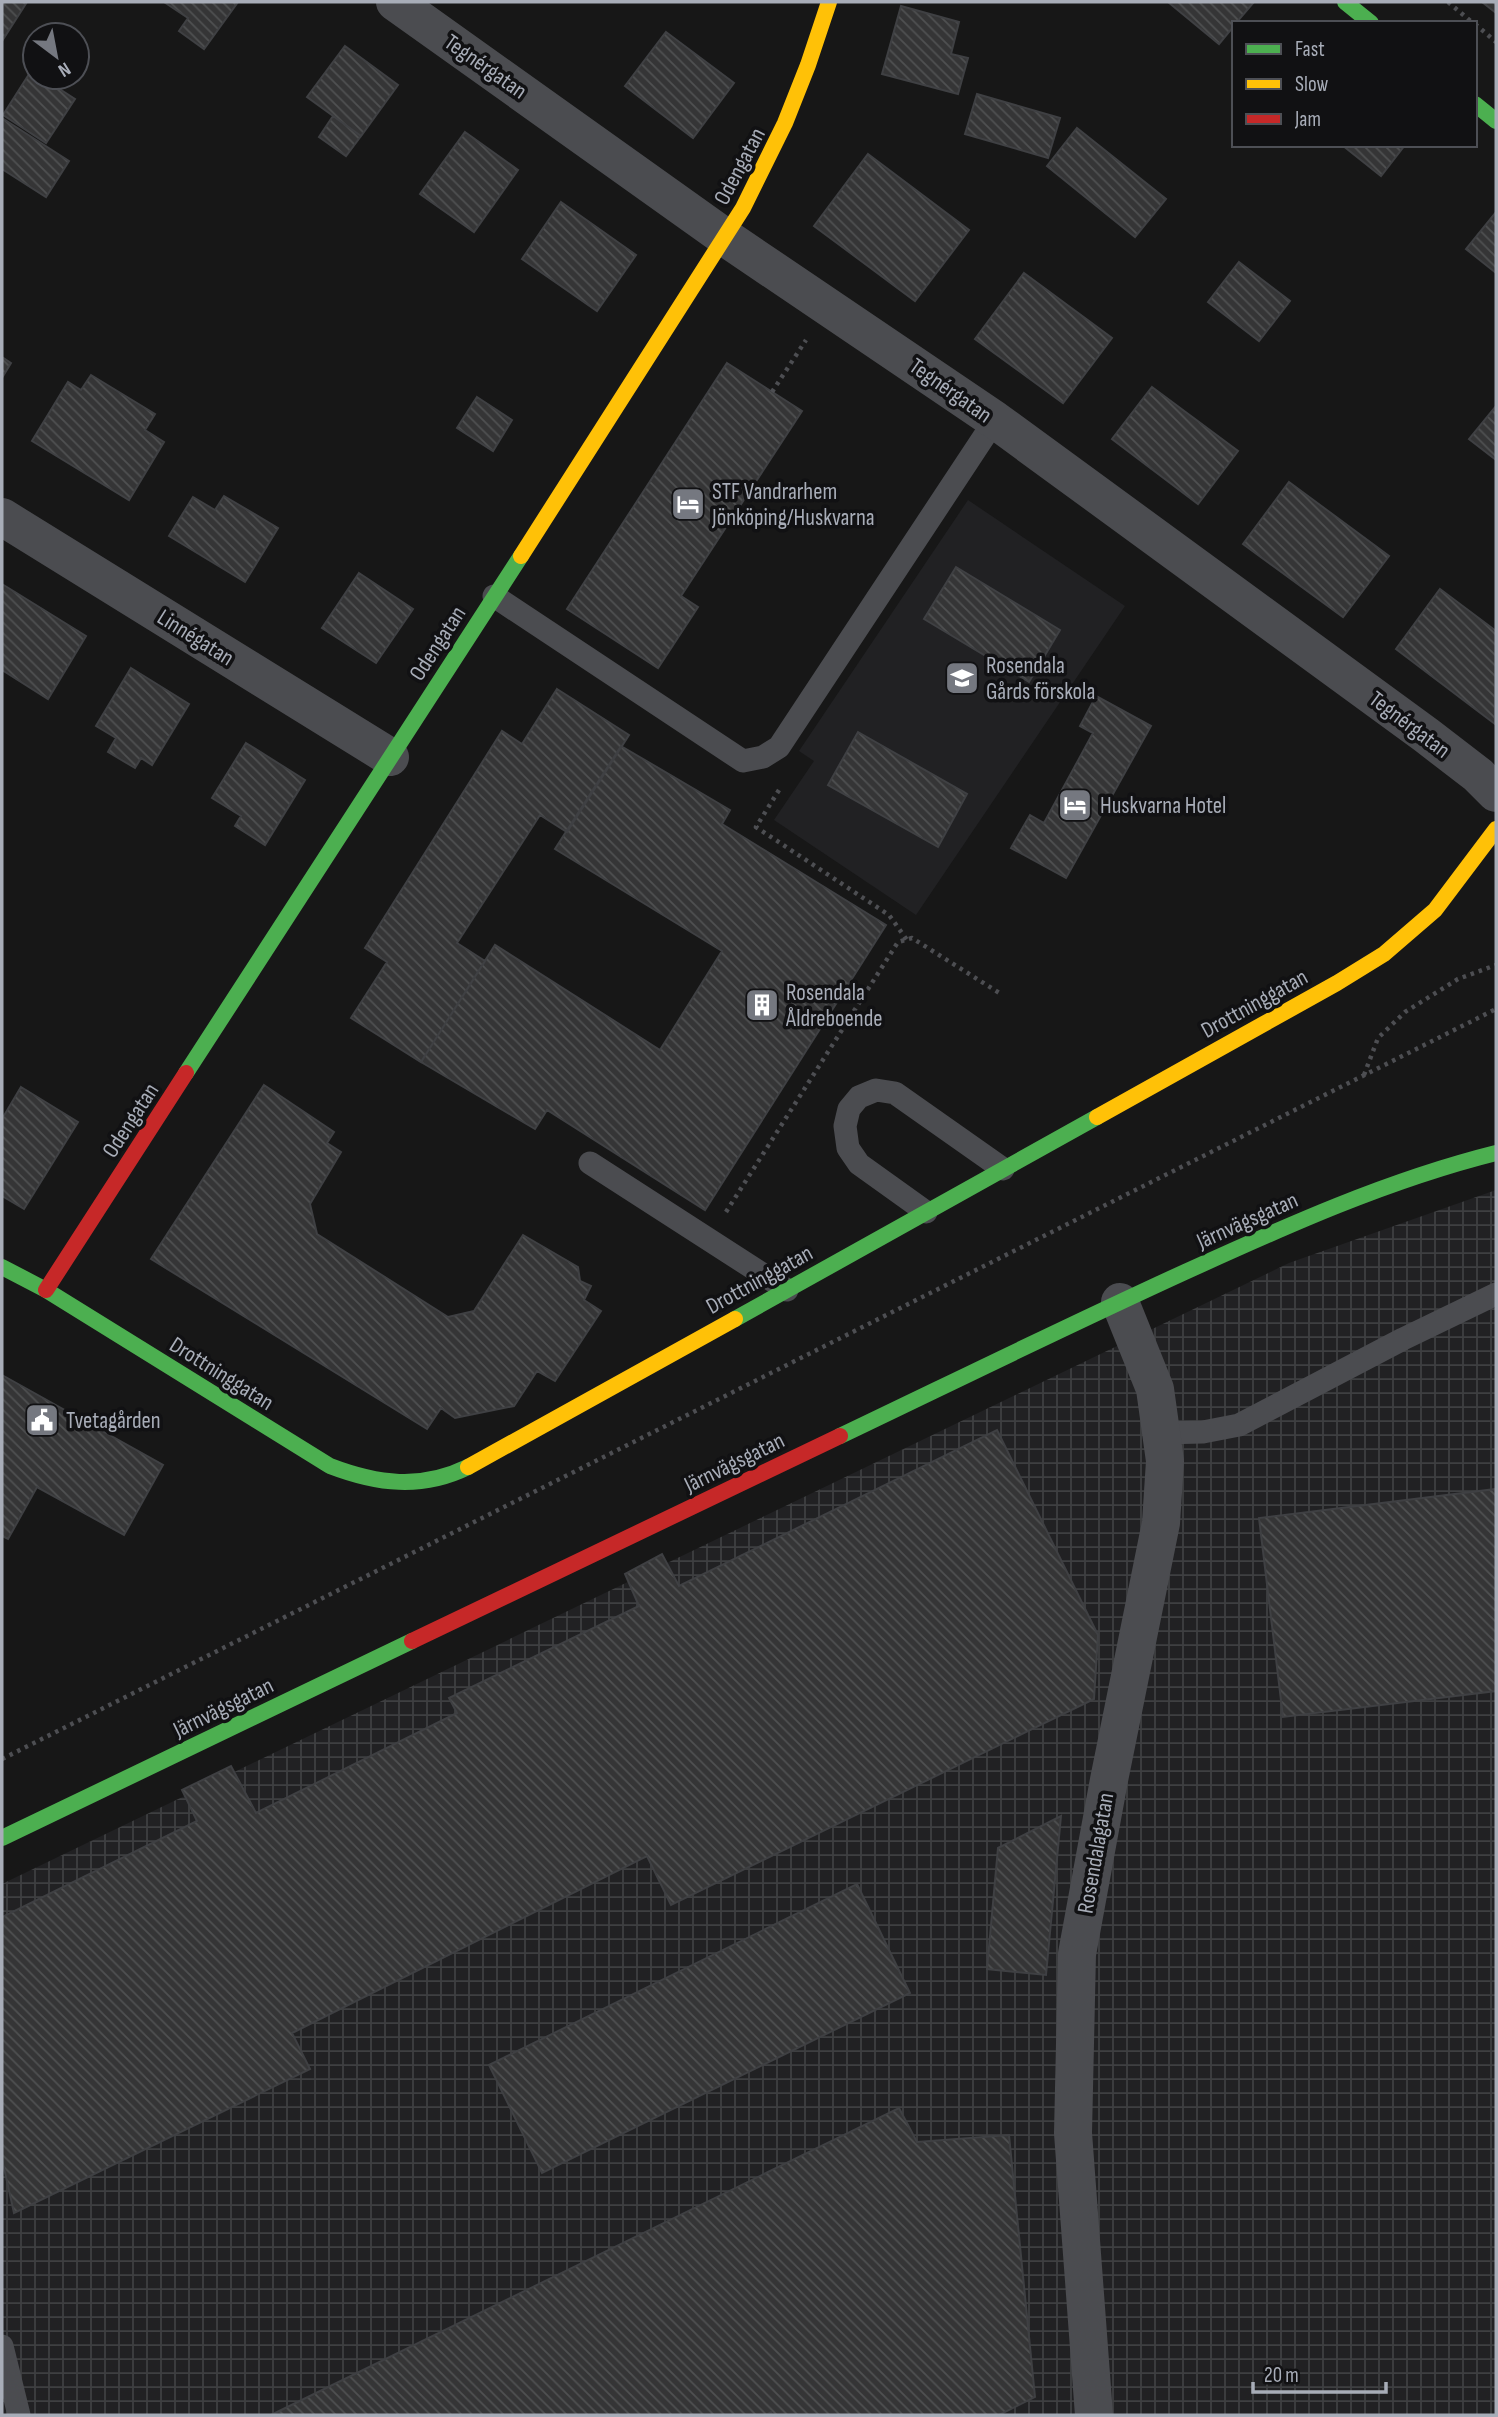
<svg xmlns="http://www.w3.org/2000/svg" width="1498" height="2417" font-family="'Sofia Sans Condensed',sans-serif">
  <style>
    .built { fill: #212123 }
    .industrial { fill: url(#industrial-grid) }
    .building { fill: url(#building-back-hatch); stroke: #3f4043; stroke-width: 2 }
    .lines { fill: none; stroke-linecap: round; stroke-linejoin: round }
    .path { stroke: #4d4e52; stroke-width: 4.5; stroke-dasharray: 3.5 5; stroke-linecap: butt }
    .lane { stroke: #4b4c50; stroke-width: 23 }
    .street { stroke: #4b4c50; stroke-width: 38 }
    .fast { stroke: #4caf50; stroke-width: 16 }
    .slow { stroke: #ffc107; stroke-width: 16 }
    .jam { stroke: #c62828; stroke-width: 16 }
    .labels { text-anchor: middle; stroke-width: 7; stroke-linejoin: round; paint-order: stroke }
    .street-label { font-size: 23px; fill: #a8adb8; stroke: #111113 }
    .poi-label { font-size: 23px; fill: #a8adb8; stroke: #111113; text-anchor: start }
  </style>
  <defs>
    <pattern id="industrial-grid" width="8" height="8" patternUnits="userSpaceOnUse" patternTransform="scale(1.75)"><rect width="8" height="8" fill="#212123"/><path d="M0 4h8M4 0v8" fill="none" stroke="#3e3f41"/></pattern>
    <pattern id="building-back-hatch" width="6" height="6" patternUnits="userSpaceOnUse" patternTransform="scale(1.75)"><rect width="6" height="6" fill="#353536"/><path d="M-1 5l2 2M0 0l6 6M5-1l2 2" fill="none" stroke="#4f5051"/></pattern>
  </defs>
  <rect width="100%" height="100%" fill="#171717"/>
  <!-- built -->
  <path class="built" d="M968,500L1125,606L916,915L774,820L814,761L799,751Z"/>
  <!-- industrial -->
  <path class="industrial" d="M1496,1190V2415H2V1884L1289,1263Z"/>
  <!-- building -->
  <path class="building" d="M2,2H27L2,41Z
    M164,2H238L204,49L179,31L188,18Z
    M1168,2H1254L1236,23H1234V26L1219,44Z
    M1482,2H1496V13Z
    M901,6L959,22L951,54L968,58L958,94L882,74Z
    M666,32L734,83L693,138L625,86Z
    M345,46L398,85L361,136L307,97Z
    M31,71L35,73V77H41L75,99L46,143L3,115Z
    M977,94L1060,118L1048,158L965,134Z
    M333,116L361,136L346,156L319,137Z
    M2,118L69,161L46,197L2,169Z
    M1077,128L1166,199L1135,237L1047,166Z
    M465,132L518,170L474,232L420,194Z
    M1342,145H1405L1381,176Z
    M868,154L969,230L915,301L814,226Z
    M561,202L636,255L597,311L522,259Z
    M1496,212V273L1466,249Z
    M1239,262L1290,301L1259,341L1208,302Z
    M1024,273L1112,338L1063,403L975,339Z
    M2,357L11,363L2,378Z
    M727,363L802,411L681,596L698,607L658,668L567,609Z
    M91,375L155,414L145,430L164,442L129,500L32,441L68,382L81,390Z
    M1152,387L1238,451L1198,504L1112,439Z
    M477,397L512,420L493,451L457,428Z
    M1496,406V460L1469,439Z
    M1289,482L1389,556L1343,617L1243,544Z
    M224,496L278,528L245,582L169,536L193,497L215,510Z
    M956,567L1060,630L1029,682L924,619Z
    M359,573L413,609L376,663L322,628Z
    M2,584L86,636L48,699L2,670Z
    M1440,589L1496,631L1495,724L1396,649Z
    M131,668L189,704L152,765L141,758L135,768L108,752L116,738L96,726Z
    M557,689L629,735L567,832L540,815L457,943L485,961L421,1062L351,1018L387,962L365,948L502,731L522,744Z
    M1096,696L1151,726L1066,878L1011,848L1030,815L1044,823L1093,733L1080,726Z
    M858,732L967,794L938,847L828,785Z
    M246,743L305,780L265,845L235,826L241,816L212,798Z
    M621,746L730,810L722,824L886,925L705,1210L547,1110L535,1129L421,1062L495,945L660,1050L722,951L555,849Z
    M264,1085L334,1132L327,1143L341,1152L310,1204L317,1234L448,1317L474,1311L523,1235L578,1267L580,1281L591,1286L584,1300L601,1311L555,1381L537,1371L514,1406L455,1418L441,1408L427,1429L151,1259Z
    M21,1087L78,1122L24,1209L2,1196V1119Z
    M2,1375L163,1465L124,1535L37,1487L8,1539L2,1536Z
    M997,1430L1098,1635L1094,1699L671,1905L647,1856L292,2033L310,2069L14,2213L2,2159V1917L197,1821L182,1790L231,1766L256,1813L457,1713L449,1698L639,1606L625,1574L662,1554L679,1586Z
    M1496,1489V1691L1283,1717L1259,1518Z
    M1061,1816L1046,1975L987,1969L998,1848Z
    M857,1884L910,1993L542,2173L489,2065Z
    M899,2108L917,2142L1009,2135L1035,2397L999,2415H772L771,2412L766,2415H271Z"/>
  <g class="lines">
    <!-- path -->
    <path class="path" d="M1448,2L1473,23
      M1475,24L1496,42
      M772,392L806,340
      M779,790L756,827L889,915L907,940
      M1364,1075L1378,1038L1405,1012L1458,979L1496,965
      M726,1212L898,942L912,938L1001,994
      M2,1759L1496,1009"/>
    <!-- lane -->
    <path class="lane" d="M494,596L743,761L763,757L779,747L995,420
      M590,1163L787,1290
      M926,1212L859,1164L848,1148L845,1126L849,1109L859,1097L876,1090L895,1093L1003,1169
      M1161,1433L1203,1432L1239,1425L1403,1339L1496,1294
      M2,2346L19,2415"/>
    <!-- street -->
    <path class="street" d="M395,2L726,238L995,420L1426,735L1478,775L1496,793
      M2,517L390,757
      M1094,2415L1073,2133L1077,1954L1109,1780L1161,1523L1165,1461L1155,1389L1120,1302"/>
    <!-- fast -->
    <path class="fast" d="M1345,2L1371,23
      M1475,104L1496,121
      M186,1073L521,556
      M2,1267L46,1290L330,1466C377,1484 421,1490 468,1467
      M735,1319L1097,1117
      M840,1436C955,1381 1069,1325 1185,1272C1286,1226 1388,1180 1496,1153
      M2,1838L412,1641"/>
    <!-- slow -->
    <path class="slow" d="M521,556L743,208L785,123L808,65L829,2
      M1097,1117L1337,983L1384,954L1435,910L1496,829
      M468,1467L735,1319"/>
    <!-- jam -->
    <path class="jam" d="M46,1290L186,1073
      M412,1641L840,1436"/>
  </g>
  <!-- icons -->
  <defs>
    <g id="hotel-square" transform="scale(1.75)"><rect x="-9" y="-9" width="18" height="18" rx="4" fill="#757880" stroke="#111113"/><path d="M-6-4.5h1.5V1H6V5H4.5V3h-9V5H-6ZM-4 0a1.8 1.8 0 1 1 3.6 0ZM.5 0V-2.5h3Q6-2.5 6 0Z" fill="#fff"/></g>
    <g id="school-square" transform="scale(1.75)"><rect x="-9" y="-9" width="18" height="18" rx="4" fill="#757880" stroke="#111113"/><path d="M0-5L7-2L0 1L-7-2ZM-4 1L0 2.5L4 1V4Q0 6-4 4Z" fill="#fff"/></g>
    <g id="building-square" transform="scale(1.75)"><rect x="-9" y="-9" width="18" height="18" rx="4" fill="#757880" stroke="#111113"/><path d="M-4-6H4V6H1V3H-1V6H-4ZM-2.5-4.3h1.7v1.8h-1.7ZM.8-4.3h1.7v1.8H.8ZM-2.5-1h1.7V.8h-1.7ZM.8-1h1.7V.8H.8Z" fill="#fff"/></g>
    <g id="civic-square" transform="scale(1.75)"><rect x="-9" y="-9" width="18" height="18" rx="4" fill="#757880" stroke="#111113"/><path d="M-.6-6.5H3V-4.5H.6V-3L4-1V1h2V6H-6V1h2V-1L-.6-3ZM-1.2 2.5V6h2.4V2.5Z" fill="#fff"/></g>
  </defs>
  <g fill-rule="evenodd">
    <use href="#hotel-square" x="688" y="504"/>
    <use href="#school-square" x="962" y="678"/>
    <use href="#hotel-square" x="1075" y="805"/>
    <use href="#building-square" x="762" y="1005"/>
    <use href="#civic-square" x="42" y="1420"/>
  </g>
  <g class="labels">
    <!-- street labels -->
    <g class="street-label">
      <text transform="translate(486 66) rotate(35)" y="8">Tegnérgatan</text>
      <text transform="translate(739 166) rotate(-62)" y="8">Odengatan</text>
      <text transform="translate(951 390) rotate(35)" y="8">Tegnérgatan</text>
      <text transform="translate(196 637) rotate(32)" y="8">Linnégatan</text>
      <text transform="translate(437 643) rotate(-57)" y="8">Odengatan</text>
      <text transform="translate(1410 724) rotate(37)" y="8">Tegnérgatan</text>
      <text transform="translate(1254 1003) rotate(-29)" y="8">Drottninggatan</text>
      <text transform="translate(130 1120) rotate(-57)" y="8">Odengatan</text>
      <text transform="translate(1247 1220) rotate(-24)" y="8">Järnvägsgatan</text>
      <text transform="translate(759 1279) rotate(-29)" y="8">Drottninggatan</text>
      <text transform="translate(222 1373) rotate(32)" y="8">Drottninggatan</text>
      <text transform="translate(734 1462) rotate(-26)" y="8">Järnvägsgatan</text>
      <text transform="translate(223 1707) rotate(-26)" y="8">Järnvägsgatan</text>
      <text transform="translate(1095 1853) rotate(-80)" y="8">Rosendalagatan</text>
    </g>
    <!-- poi labels -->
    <g class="poi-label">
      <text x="712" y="499">STF Vandrarhem<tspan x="712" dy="26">Jönköping/Huskvarna</tspan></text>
      <text x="986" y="673">Rosendala<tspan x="986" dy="26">Gårds förskola</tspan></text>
      <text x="1100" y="813">Huskvarna Hotel</text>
      <text x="786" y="1000">Rosendala<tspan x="786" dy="26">Åldreboende</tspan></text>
      <text x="66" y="1428">Tvetagården</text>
    </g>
  </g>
  <!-- border -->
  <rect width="1498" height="2417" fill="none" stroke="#a8adb8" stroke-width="7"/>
  <!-- legend -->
  <rect x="1232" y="21" width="245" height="126" fill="#111113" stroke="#4d4f55" stroke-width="2"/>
  <rect x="1246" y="44" width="35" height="10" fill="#4caf50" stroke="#4d4f55" stroke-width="2"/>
  <text x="1295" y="56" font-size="21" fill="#a8adb8">Fast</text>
  <rect x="1246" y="79" width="35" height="10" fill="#ffc107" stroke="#4d4f55" stroke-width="2"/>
  <text x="1295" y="91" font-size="21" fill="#a8adb8">Slow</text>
  <rect x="1246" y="114" width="35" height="10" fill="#c62828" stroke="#4d4f55" stroke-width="2"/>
  <text x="1295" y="126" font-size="21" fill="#a8adb8">Jam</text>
  <!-- north arrow -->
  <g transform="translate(56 56) rotate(148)"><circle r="33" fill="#111113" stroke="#4d4f55" stroke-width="2"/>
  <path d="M0-5L12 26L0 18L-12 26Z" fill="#757880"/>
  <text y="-10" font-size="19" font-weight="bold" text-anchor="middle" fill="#a8adb8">N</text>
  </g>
  <!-- scale -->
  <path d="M1253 2382v10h133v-10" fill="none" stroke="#a8adb8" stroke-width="3.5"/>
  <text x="1264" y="2382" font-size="21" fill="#a8adb8" stroke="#111113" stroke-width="5" paint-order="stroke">20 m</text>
</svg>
